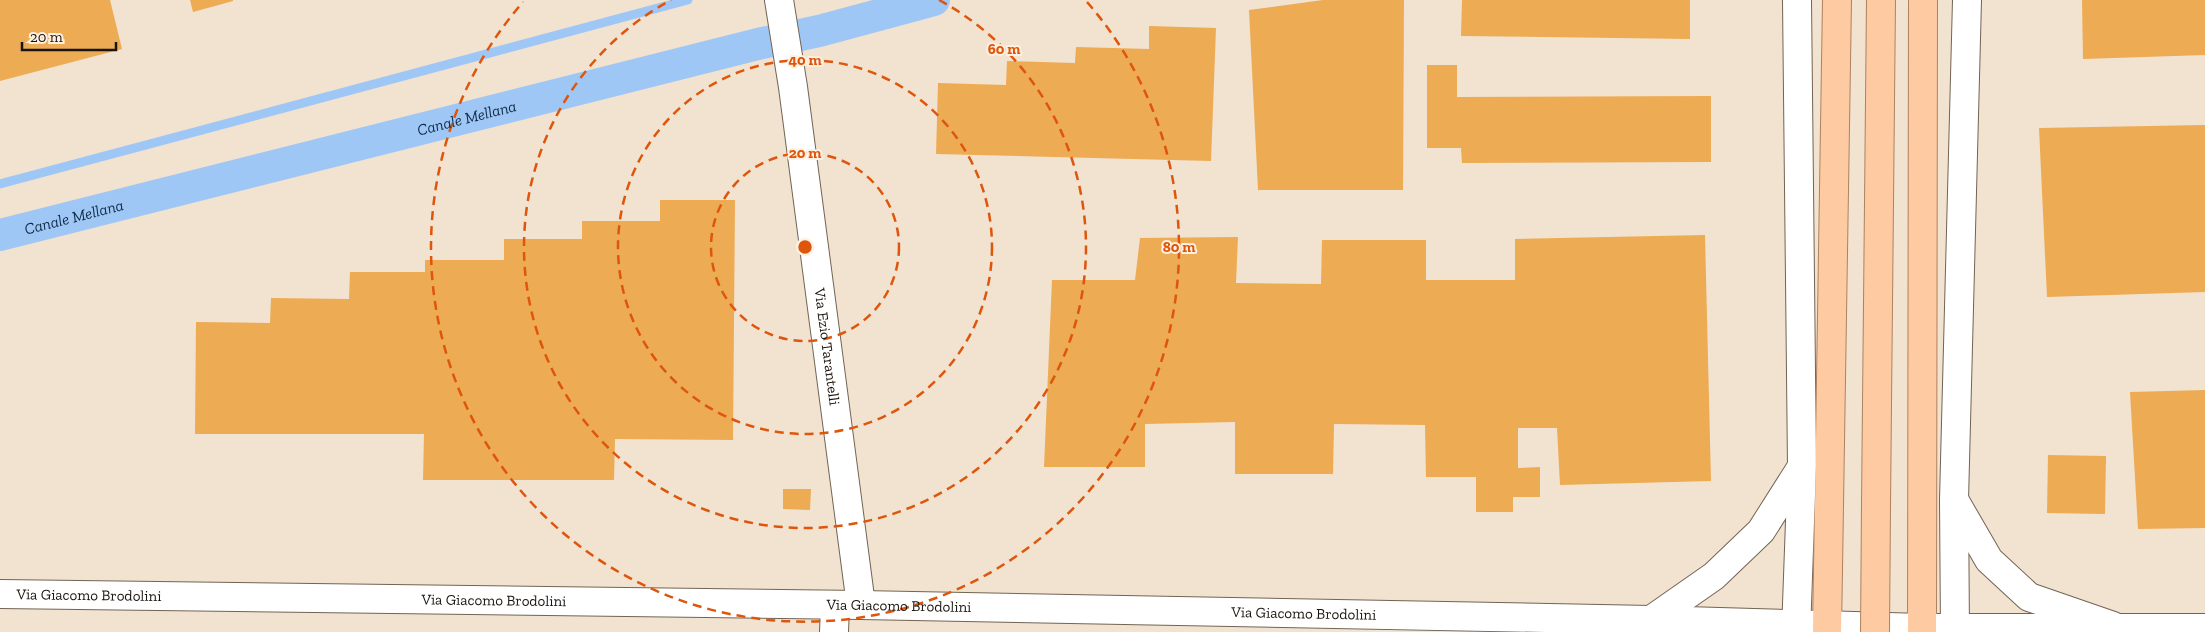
<svg xmlns="http://www.w3.org/2000/svg" width="2205" height="632" font-family="'Zilla Slab',serif">
	<style>
		.lines { fill: none; stroke-linecap: round; stroke-linejoin: round }
		.stream { stroke: #9fc7f5; stroke-width: 9 }
		.canal { stroke: #9fc7f5; stroke-width: 32 }
		.building { fill: #edab54 }
		.minor-casing { stroke: #726454; stroke-width: 30 }
		.tertiary-casing { stroke: #726454; stroke-width: 30 }
		.trunk-casing { stroke: #ae825f; stroke-width: 30 }
		.minor { stroke: #fff; stroke-width: 28 }
		.tertiary { stroke: #fff; stroke-width: 28 }
		.trunk { stroke: #fecaa2; stroke-width: 28 }
		.trunk-bridge-casing { stroke: #ae825f; stroke-width: 30; stroke-linecap: butt }
		.trunk-bridge { stroke: #fecaa2; stroke-width: 28 }
		.ring { fill: none; stroke: #de560c; stroke-width: 2.5; stroke-dasharray: 9 6 }
		.labels { text-anchor: middle; stroke-width: 4; stroke-linejoin: round; paint-order: stroke }
		.street-label { font-size: 15px; fill: #1a140e; stroke: #fdf0e1 }
		.water-label { font-size: 16px; font-style: italic; fill: #0e2a47; stroke: #fdf0e1 }
		.centre { fill: #de560c; stroke: #fdf0e1; stroke-width: 2.5 }
		.ring-label { font-size: 15px; text-anchor: middle; font-weight: bold; fill: #de560c; stroke: #fdf0e1; stroke-width: 4; stroke-linejoin: round; paint-order: stroke }
	</style>
	<rect width="100%" height="100%" fill="#f2e2d0"/>
	<g class="lines">
		<!-- stream -->
		<polyline class="stream" points="0,184 688,0"/>
		<!-- canal -->
		<path class="canal" id="s1" d="M 0,235 L 758,44 L 819,31 L 934,0"/>
	</g>
	<!-- building -->
	<g class="building">
		<polygon points="0,0 110,0 122,49 0,81"/>
		<polygon points="190,0 233,0 233,1 193,12"/>
		<polygon points="1323,0 1404,0 1403,190 1258,190 1249,10"/>
		<polygon points="1462,0 1690,0 1690,39 1461,36"/>
		<polygon points="2082,0 2205,0 2205,55 2083,59"/>
		<polygon points="1149,26 1216,28 1211,161 936,154 938,83 1006,85 1007,61 1075,63 1076,47 1149,49"/>
		<polygon points="1427,65 1457,65 1457,97 1711,96 1711,162 1462,163 1461,148 1427,148"/>
		<polygon points="2205,125 2205,292 2047,297 2039,128"/>
		<polygon points="660,200 735,200 733,440 615,439 614,480 423,480 424,434 195,434 196,322 270,323 271,298 349,299 350,272 425,272 425,260 504,260 504,239 582,239 582,221 660,221"/>
		<polygon points="1705,235 1711,481 1560,485 1557,428 1518,428 1518,468 1540,467 1540,497 1513,497 1513,512 1476,512 1476,477 1426,477 1425,425 1334,424 1333,474 1235,474 1235,422 1145,424 1145,467 1044,467 1052,280 1135,280 1140,238 1238,237 1236,283 1321,284 1322,240 1426,240 1426,280 1515,280 1515,239"/>
		<polygon points="2205,390 2205,528 2138,529 2130,392"/>
		<polygon points="2048,455 2106,456 2105,514 2047,513"/>
		<polygon points="783,489 811,489 810,510 783,509"/>
	</g>
	<g class="lines">
		<defs>
			<g id="minor">
				<path id="s2" d="M 779,0 L 793,87 L 861,605"/>
				<polyline points="1956,503 1989,560 2029,597 2113,626"/>
				<polyline points="1665,627 1651,620 1714,576 1761,531 1801,468"/>
				<polyline points="834,632 835,605"/>
				<polyline points="1796,632 1802,466 1797,0"/>
				<polyline points="1955,632 1954,500 1967,0"/>
			</g>
			<g id="tertiary">
				<path id="s3" d="M 0,594 L 861,605 L 1651,620 L 1922,628 L 2205,628"/>
			</g>
			<g id="trunk">
				<polyline points="1876,506 1881,0"/>
				<polyline points="1827,632 1837,0"/>
				<polyline points="1922,632 1923,0"/>
			</g>
		</defs>
		<!-- minor casing -->
		<use href="#minor" class="minor-casing"/>
		<!-- tertiary casing -->
		<use href="#tertiary" class="tertiary-casing"/>
		<!-- trunk casing -->
		<use href="#trunk" class="trunk-casing"/>
		<!-- minor -->
		<use href="#minor" class="minor"/>
		<!-- tertiary -->
		<use href="#tertiary" class="tertiary"/>
		<!-- trunk -->
		<use href="#trunk" class="trunk"/>
		<defs>
			<polyline id="trunk-bridge" points="1875,632 1876,506"/>
		</defs>
		<!-- trunk-bridge casing -->
		<use href="#trunk-bridge" class="trunk-bridge-casing"/>
		<!-- trunk-bridge -->
		<use href="#trunk-bridge" class="trunk-bridge"/>
	</g>
	<!-- distance rings -->
	<g class="ring">
		<circle cx="805" cy="247" r="94"/>
		<circle cx="805" cy="247" r="187"/>
		<path d="M939 0A281 281 0 1 1 671 0"/>
		<path d="M1087 2A374 374 0 1 1 523 2"/>
	</g>
	<g class="labels">
		<!-- street labels -->
		<g class="street-label">
			<text dy="5" stroke="none"><textPath href="#s2" startOffset="350">Via Ezio Tarantelli</textPath></text>
			<text dy="5" stroke="none"><textPath href="#s3" startOffset="89">Via Giacomo Brodolini</textPath></text>
			<text dy="5" stroke="none"><textPath href="#s3" startOffset="494">Via Giacomo Brodolini</textPath></text>
			<text dy="5" stroke="none"><textPath href="#s3" startOffset="899">Via Giacomo Brodolini</textPath></text>
			<text dy="5" stroke="none"><textPath href="#s3" startOffset="1304">Via Giacomo Brodolini</textPath></text>
		</g>
		<!-- water labels -->
		<g class="water-label">
			<text dy="6" stroke="none"><textPath href="#s1" startOffset="481">Canale Mellana</textPath></text>
			<text dy="6" stroke="none"><textPath href="#s1" startOffset="76">Canale Mellana</textPath></text>
		</g>
	</g>
	<circle cx="805" cy="247" r="8" class="centre"/>
	<g class="ring-label">
		<text x="1004" y="54">60 m</text>
		<text x="805" y="65">40 m</text>
		<text x="805" y="158">20 m</text>
		<text x="1179" y="252">80 m</text>
	</g>
	<!-- scale -->
	<path d="M22 42v8h94v-8" fill="none" stroke="#1a140e" stroke-width="2.5"/>
	<text x="30" y="42" font-size="15" fill="#1a140e" stroke="#fdf0e1" stroke-width="4" paint-order="stroke">20 m</text>
</svg>
